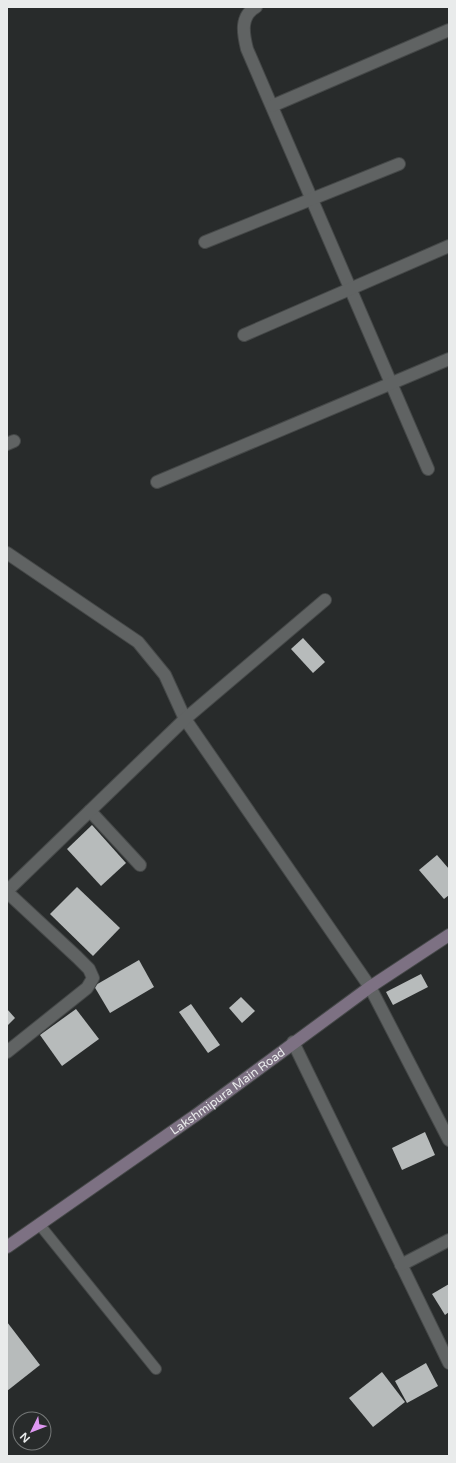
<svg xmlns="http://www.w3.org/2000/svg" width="456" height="1463" font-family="'Varela Round',sans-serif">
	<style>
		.building { fill: #b7bbbb }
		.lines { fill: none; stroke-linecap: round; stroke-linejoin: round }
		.lane-casing { stroke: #454848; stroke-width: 12 }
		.street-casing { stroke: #454848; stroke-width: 14 }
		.secondary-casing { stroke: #454848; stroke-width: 14 }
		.lane { stroke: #606363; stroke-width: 10 }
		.street { stroke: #606363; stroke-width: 12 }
		.secondary { stroke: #7d7183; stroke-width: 12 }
		.labels { text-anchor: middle; stroke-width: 4; stroke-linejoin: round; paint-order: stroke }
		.street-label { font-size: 12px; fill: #e9ebeb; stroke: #282b2b }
	</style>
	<rect width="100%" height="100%" fill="#282b2b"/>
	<!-- building -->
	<g class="building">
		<polygon points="303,638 325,662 313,673 291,649"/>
		<polygon points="92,825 126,863 101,886 67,849"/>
		<polygon points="437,855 449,869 449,895 444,899 419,870"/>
		<polygon points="77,887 120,928 93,956 50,914"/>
		<polygon points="139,960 154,987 110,1013 94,986"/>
		<polygon points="421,974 428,987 393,1005 386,992"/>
		<polygon points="241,997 255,1011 242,1023 229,1008"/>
		<polygon points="191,1004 220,1045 208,1053 179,1012"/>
		<polygon points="7,1009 15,1018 7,1026"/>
		<polygon points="76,1009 99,1039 62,1066 40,1035"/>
		<polygon points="425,1132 435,1155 402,1170 392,1148"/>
		<polygon points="449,1284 449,1312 445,1315 432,1294"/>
		<polygon points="7,1322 40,1365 7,1391"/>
		<polygon points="426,1363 438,1386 407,1403 395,1381"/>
		<polygon points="382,1372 405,1402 373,1427 349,1398"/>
	</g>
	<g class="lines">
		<defs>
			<polyline id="lane" points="39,1224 156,1369"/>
			<g id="street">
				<path d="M 256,7 C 240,16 243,33 247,49 L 428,469"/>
				<polyline points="272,106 449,30"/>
				<polyline points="205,242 399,164"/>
				<polyline points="244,335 449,246"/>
				<polyline points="7,444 14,441"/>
				<polyline points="157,482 449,359"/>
				<polyline points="7,553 138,642 165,675 185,719 370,987 449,1140"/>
				<polyline points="90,811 140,865"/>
				<polyline points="7,891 185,719 325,600"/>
				<polyline points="7,892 77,957 89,969 93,978 87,988 7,1052"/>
				<polyline points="293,1042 449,1363"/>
				<polyline points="401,1265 449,1240"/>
			</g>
			<g id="secondary">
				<path id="s1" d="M 7,1247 L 196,1115 L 370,987 L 449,935"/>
			</g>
		</defs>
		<!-- lane casing -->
		<use href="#lane" class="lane-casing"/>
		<!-- street casing -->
		<use href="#street" class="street-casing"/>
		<!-- secondary casing -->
		<use href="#secondary" class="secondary-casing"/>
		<!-- lane -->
		<use href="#lane" class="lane"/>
		<!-- street -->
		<use href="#street" class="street"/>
		<!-- secondary -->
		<use href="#secondary" class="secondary"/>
	</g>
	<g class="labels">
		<!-- street labels -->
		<g class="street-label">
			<text dy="4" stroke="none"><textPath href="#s1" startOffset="270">Lakshmipura Main Road</textPath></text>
		</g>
	</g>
	<!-- border -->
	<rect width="456" height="1463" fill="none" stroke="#e9ebeb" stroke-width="16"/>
	<!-- north arrow -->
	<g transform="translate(32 1431) rotate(227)"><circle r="19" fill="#282b2b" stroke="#757878"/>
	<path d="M0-3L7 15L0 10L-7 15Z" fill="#df98f2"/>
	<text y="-6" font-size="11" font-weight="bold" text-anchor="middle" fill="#e9ebeb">N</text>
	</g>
</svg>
